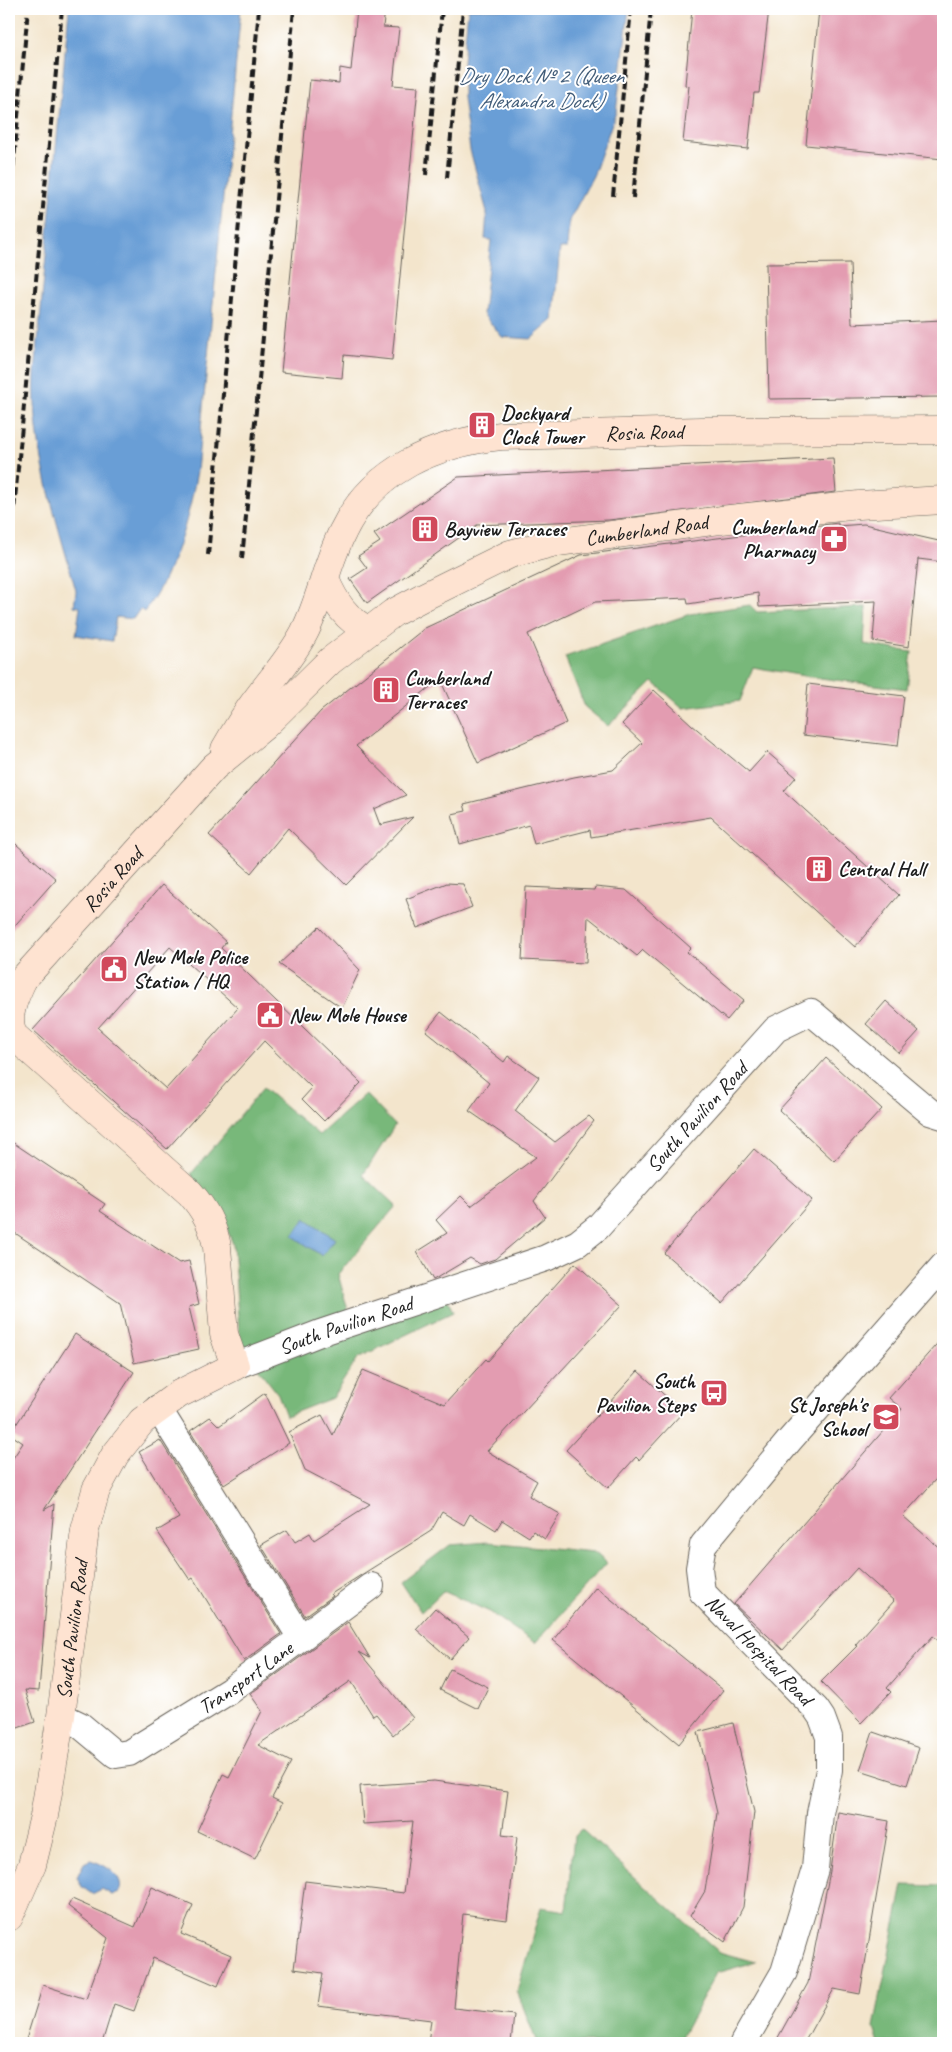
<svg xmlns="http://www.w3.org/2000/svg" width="952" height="2052" font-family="Caveat,sans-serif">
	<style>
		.forest { fill: #78b87a; stroke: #4a6a4b }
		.water { fill: #699ed6; stroke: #425d79 }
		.building { fill: #e39cb1; fill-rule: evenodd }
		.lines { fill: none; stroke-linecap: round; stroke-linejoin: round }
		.minor-casing { stroke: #67625a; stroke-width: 28 }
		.secondary-casing { stroke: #67625a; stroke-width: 29 }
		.minor { stroke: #fff; stroke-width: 26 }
		.secondary { stroke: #fee3d1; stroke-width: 28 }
		.rail { stroke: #1c1c1c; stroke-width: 4; stroke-dasharray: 8 4; stroke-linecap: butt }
		.labels { text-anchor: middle; stroke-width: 4; stroke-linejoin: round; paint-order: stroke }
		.poi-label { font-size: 21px; font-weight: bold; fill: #1c1c1c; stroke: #fff; text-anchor: start }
		.street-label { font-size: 21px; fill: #1c1c1c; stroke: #fff }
		.water-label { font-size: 22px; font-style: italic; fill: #425d79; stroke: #fff }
	</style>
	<rect width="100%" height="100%" fill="#fff"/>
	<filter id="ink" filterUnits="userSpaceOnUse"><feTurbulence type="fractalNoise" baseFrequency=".02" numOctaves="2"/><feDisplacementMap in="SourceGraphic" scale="10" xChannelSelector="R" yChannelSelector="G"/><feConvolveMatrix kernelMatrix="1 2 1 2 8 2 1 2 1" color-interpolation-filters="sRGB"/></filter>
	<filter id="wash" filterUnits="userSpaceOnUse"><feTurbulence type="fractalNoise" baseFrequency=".0096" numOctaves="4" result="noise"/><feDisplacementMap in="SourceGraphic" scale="20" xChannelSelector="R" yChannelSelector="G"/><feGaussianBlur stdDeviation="1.12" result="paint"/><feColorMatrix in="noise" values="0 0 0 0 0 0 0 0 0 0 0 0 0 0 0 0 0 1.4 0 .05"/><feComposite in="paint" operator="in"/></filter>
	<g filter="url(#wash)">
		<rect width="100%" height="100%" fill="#f3e5cc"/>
		<!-- forest -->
		<g class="forest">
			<polygon points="750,605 757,612 866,607 864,644 912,652 907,689 804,676 753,667 740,701 683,708 653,682 608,726 585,707 565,657 690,614"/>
			<polygon points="263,1088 319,1135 365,1094 395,1125 363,1175 396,1206 338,1274 354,1332 447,1298 453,1312 358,1358 332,1398 286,1416 278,1394 240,1345 233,1244 220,1212 191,1174"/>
			<polygon points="488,1542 594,1552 607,1563 535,1643 490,1612 443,1591 421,1612 401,1582 450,1545"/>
			<polygon points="581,1829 719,1952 755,1962 716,1973 678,2043 537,2043 517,1991 541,1907 566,1911 574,1836"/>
			<polygon points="903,1885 943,1886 943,2043 879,2043 874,2027"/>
		</g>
		<!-- water -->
		<g class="water">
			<path d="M 69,9 L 241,9 L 197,471 C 188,522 175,570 144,612 L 140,609 L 133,619 L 116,617 L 112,641 L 76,635 L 80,607 L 74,606 L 76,591 C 57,520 31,448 35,373 Z"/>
			<polygon points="468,9 629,9 616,112 594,174 569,221 567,248 560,248 553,320 531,339 502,337 483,314 491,240 485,239 487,212 470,150 463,98 463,63"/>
			<polygon points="305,1218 335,1239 322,1256 293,1236"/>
			<path d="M 90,1860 C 102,1863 127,1876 119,1892 L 112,1895 L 102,1889 L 92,1894 L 82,1887 L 77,1877 L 84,1863 Z"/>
		</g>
		<g id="blocks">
			<!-- building -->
			<g class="building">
				<polygon points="357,9 385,9 383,27 399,28 393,85 418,87 392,360 344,355 342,378 281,372 310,80 339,83 340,68 351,70"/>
				<polygon points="692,9 769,9 759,93 754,93 748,149 683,142 689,86 685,85"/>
				<polygon points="819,9 943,9 943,159 806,145"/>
				<polygon points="850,263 852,324 943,320 943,397 769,399 766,264"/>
				<polygon points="833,458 836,492 609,520 477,525 367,603 350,579 367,568 358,556 380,542 374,534 458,477"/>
				<polygon points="838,523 838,526 864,524 943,542 943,562 918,559 909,647 873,641 876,601 759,607 758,593 688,604 687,598 595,602 528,634 566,723 478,763 440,679 356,746 406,795 374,809 380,825 413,817 346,885 288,828 251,873 209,835 321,711 425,628 581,555"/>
				<polygon points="808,684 904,696 898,746 803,735"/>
				<polygon points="654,690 692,725 749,772 767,752 796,777 784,791 899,895 855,947 711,817 591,837 590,830 534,844 529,825 460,844 452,814 466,811 464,804 574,777 613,770 642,743 622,724"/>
				<polygon points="9,838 56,879 9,932"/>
				<polygon points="447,883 463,884 472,907 417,928 406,899"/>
				<path d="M 162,885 L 226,942 L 221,948 L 361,1083 L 324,1121 L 302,1099 L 312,1088 L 264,1041 L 167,1149 L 33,1030 ZM 170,947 L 238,1008 L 166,1089 L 98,1028 Z"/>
				<polygon points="526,887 594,890 595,887 626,890 691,948 687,952 744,1000 727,1020 643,950 637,956 588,917 586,963 522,960"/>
				<polygon points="319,927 360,970 342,1008 279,964"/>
				<polygon points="886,1001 919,1031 899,1053 866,1024"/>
				<polygon points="441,1012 504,1062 508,1056 539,1077 515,1111 555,1142 589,1116 594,1121 534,1201 545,1217 495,1259 480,1264 470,1258 433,1280 417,1252 447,1233 436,1220 461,1196 471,1206 536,1157 469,1111 489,1083 426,1031"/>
				<polygon points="826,1058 882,1109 834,1161 779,1110"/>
				<polygon points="9,1140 105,1204 100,1211 179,1263 189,1261 199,1304 189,1307 199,1349 134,1363 120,1303 9,1229"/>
				<polygon points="754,1149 812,1200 722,1303 664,1253"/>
				<polygon points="575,1263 622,1305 487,1451 537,1481 529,1496 560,1514 545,1539 533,1531 529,1537 502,1520 496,1530 470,1514 464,1525 442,1512 431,1531 331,1594 333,1596 305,1616 261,1545 287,1530 295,1542 310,1533 314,1540 370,1504 305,1470 289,1432 322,1415 333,1435 363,1370 445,1404 486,1359 488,1361"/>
				<polygon points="75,1334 134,1372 44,1510 54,1504 39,1691 25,1690 35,1722 9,1731 9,1464 23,1443 10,1434"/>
				<polygon points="943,1337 943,1471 903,1516 943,1551 943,1645 933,1636 887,1688 891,1692 861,1723 821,1682 857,1646 855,1645 894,1601 857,1568 783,1650 734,1604 902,1409 889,1398"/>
				<polygon points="638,1371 683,1412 639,1460 636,1457 608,1488 566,1450"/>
				<polygon points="265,1393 289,1443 224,1485 190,1431 210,1417 219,1426"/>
				<polygon points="160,1440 281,1634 244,1661 193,1578 190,1580 157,1531 179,1518 139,1452"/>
				<polygon points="596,1587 723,1690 679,1744 553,1640"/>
				<polygon points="435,1608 469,1637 450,1659 416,1629"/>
				<polygon points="348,1622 370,1658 359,1652 413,1718 393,1735 376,1714 373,1716 351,1681 258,1745 291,1762 272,1798 282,1803 255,1859 197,1831 223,1774 229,1777 262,1711 250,1694"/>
				<polygon points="450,1669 488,1687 478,1709 440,1690"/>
				<polygon points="733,1723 754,1812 743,1907 725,1942 690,1916 705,1891 717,1813 698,1732"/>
				<polygon points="873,1732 919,1748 907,1785 860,1770"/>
				<polygon points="434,1781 508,1791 502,1835 517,1837 507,1920 463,1914 454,2008 514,2015 511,2043 428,2043 431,2020 318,2006 323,1973 294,1969 305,1881 404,1893 413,1821 363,1824 360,1786"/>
				<polygon points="838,1812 889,1821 860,1994 834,1989 804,2043 775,2043 808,1983 830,1871"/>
				<polygon points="152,1887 193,1905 181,1934 231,1955 218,1986 153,1958 134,2011 114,2004 102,2043 25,2043 43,1985 86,1999 108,1938 68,1906 72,1899 135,1927"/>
			</g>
		</g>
	</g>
	<g filter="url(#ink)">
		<use href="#blocks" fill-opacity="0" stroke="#67625a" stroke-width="1"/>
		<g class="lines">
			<defs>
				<g id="minor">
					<path id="s1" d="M 235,1366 L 320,1333 L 546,1258 L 578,1243 L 598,1227 L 776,1029 L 811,1012 L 930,1112 L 943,1116"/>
					<polyline points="301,1638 371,1586"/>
					<path id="s2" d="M 61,1716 L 80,1725 L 116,1755 L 129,1753 L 229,1691 L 301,1638 L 158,1408"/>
					<polyline points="743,2043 784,1972 815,1869 820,1813 829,1770 829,1737 822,1718 816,1709 702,1592 699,1568 703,1545 789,1441 943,1266"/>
				</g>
				<g id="secondary">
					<path d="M 325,579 C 335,603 346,619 369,631"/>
					<path id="s3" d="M 225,749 C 232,737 239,725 247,713 C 265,686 288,663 304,633 C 321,600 326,564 343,531 C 373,469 436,443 501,436 L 701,431 L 943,430"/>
					<path id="s4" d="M 9,989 L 23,979 L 214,767 L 264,726 L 330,661 L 393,613 L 421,598 L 510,554 L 552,543 L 721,520 L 859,505 L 943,500"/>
					<path id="s5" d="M 9,1917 L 32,1865 L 44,1816 L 61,1716 L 85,1530 L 96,1490 L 115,1455 L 142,1421 L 179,1394 L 235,1366 L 224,1334 L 217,1247 C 213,1225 205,1210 190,1193 L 13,1035 C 5,1016 15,996 23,979"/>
				</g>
			</defs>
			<!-- minor casing -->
			<use href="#minor" class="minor-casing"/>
			<!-- secondary casing -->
			<use href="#secondary" class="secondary-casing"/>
			<!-- minor -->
			<use href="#minor" class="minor"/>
			<!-- secondary -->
			<use href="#secondary" class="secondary"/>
			<!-- rail -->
			<g class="rail">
				<polyline points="426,175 442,9"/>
				<polyline points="447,178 463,9"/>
				<polyline points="613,196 631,9"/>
				<polyline points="633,198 651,9"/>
				<polyline points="9,214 28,9"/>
				<polyline points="13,520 62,9"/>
				<polyline points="208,555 259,9"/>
				<polyline points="242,559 294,9"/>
			</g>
		</g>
	</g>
	<!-- icons -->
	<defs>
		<symbol id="building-square" viewBox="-11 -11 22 22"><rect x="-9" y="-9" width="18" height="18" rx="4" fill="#d1495b" stroke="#fff"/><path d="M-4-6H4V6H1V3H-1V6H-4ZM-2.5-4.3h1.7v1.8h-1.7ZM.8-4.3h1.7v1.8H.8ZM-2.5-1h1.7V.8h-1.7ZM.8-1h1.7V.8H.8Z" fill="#fff"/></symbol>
		<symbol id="pharmacy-square" viewBox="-11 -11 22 22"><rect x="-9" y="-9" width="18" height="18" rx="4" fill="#d1495b" stroke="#fff"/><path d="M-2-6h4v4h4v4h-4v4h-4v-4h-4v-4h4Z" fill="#fff"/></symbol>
		<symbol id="civic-square" viewBox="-11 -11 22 22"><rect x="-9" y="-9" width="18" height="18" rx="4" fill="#d1495b" stroke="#fff"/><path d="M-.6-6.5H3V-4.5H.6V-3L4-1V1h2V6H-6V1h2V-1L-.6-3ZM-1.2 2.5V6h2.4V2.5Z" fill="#fff"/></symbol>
		<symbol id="bus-square" viewBox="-11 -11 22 22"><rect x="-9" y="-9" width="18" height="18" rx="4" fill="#d1495b" stroke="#fff"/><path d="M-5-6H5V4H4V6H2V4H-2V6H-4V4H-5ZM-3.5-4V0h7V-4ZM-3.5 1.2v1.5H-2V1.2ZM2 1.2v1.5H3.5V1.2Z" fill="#fff"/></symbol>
		<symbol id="school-square" viewBox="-11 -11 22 22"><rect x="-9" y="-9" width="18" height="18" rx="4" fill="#d1495b" stroke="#fff"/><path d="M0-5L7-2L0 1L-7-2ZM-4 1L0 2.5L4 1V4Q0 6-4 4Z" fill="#fff"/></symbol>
	</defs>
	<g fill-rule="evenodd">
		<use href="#building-square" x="466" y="409" width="32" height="32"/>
		<use href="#building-square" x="409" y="513" width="32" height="32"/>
		<use href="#pharmacy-square" x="818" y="523" width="32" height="32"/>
		<use href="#building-square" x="370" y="674" width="32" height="32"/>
		<use href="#building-square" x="803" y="853" width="32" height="32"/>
		<use href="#civic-square" x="98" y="953" width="32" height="32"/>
		<use href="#civic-square" x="254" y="999" width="32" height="32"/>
		<use href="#bus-square" x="698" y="1377" width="32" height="32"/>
		<use href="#school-square" x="870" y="1401" width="32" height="32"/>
	</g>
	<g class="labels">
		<!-- poi labels -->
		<g class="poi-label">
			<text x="501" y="420">Dockyard<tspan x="501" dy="24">Clock Tower</tspan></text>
			<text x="815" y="534" text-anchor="end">Cumberland<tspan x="815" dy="24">Pharmacy</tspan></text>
			<text x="444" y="536">Bayview Terraces</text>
			<text x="405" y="685">Cumberland<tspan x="405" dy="24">Terraces</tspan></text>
			<text x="838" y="876">Central Hall</text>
			<text x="133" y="964">New Mole Police<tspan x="133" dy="24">Station / HQ</tspan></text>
			<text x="289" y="1022">New Mole House</text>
			<text x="695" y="1388" text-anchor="end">South<tspan x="695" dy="24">Pavilion Steps</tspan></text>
			<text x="867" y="1412" text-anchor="end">St Joseph's<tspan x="867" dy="24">School</tspan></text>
		</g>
		<!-- street labels -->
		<g class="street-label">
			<text dy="7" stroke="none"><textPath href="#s3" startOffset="586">Rosia Road</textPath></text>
			<text dy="7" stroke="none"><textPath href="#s4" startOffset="809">Cumberland Road</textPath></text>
			<text dy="7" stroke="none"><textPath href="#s4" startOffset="151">Rosia Road</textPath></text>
			<text dy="7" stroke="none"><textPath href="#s1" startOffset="538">South Pavilion Road</textPath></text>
			<text dy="7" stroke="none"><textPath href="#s1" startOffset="118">South Pavilion Road</textPath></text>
			<text dy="7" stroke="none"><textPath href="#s5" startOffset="296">South Pavilion Road</textPath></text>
			<text transform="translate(759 1650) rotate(46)" y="7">Naval Hospital Road</text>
			<text dy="7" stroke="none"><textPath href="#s2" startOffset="220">Transport Lane</textPath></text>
		</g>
		<!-- water labels -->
		<g class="water-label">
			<text x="541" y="83">Dry Dock № 2 (Queen<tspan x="541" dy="25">Alexandra Dock)</tspan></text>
		</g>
	</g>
	<!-- margin -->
	<rect width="952" height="2052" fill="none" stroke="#fff" stroke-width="30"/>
</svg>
